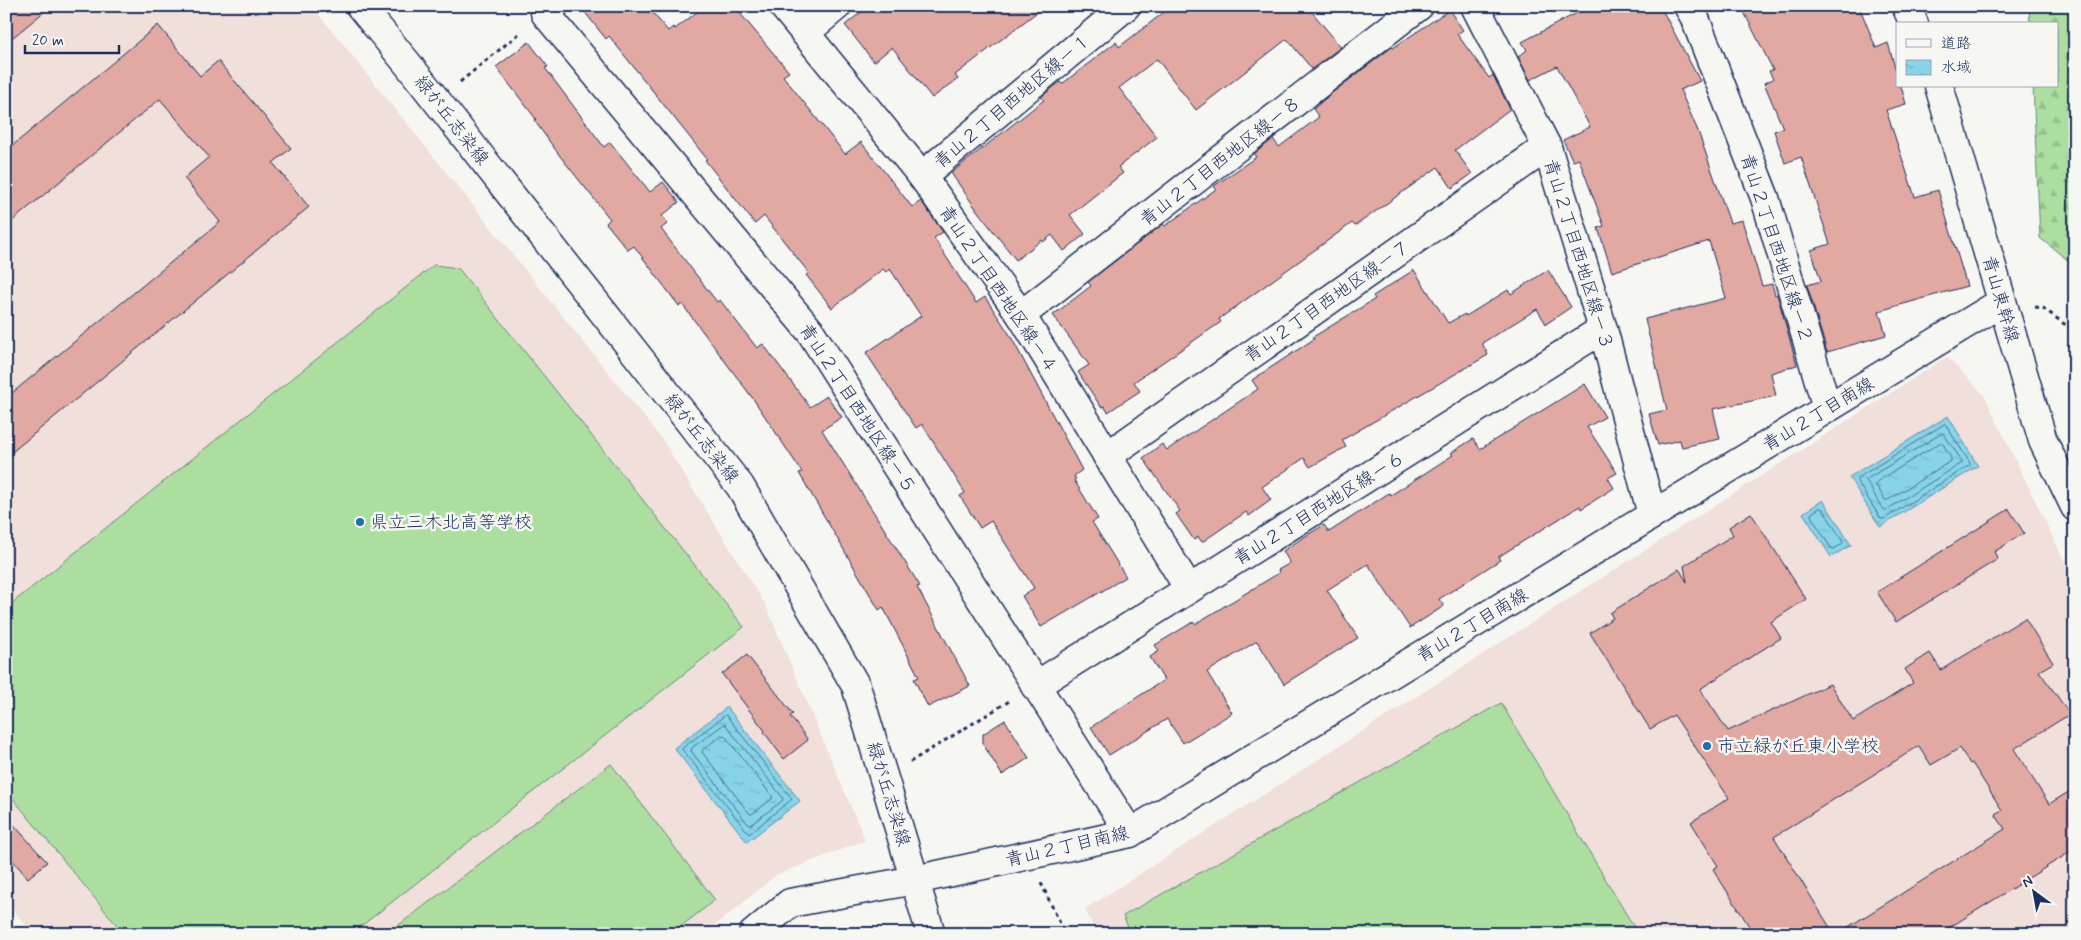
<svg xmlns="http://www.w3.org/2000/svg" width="2081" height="940" font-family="Mynerve,'Klee One',sans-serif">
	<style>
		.built { fill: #f0dfda }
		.grass { fill: #acdf9f; stroke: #64877e }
		.forest { fill: url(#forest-firs); stroke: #64877e }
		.water { fill: url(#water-ripples); stroke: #5c91b0 }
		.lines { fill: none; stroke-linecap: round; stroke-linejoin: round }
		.shore { stroke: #467195; stroke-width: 1 }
		.building { fill: #e2a8a2; stroke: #1b2f5e }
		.street-casing { stroke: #1b2f5e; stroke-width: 31 }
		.secondary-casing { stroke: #1b2f5e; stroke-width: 31 }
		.path { stroke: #1b2f5e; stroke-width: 3; stroke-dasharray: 4 4; stroke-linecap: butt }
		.street { stroke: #f6f6f2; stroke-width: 28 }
		.secondary { stroke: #f6f6f2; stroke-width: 28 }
		.poi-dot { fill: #1f6fb2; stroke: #f6f6f2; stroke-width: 2 }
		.labels { text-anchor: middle; stroke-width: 5; stroke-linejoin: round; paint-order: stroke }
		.street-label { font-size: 18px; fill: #1b2f5e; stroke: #f6f6f2 }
		.poi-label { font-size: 18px; fill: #1b2f5e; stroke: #f6f6f2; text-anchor: start }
	</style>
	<defs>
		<pattern id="forest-firs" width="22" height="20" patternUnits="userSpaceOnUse" patternTransform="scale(1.25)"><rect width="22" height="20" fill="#acdf9f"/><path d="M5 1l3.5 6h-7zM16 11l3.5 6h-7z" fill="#93c08b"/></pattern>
		<pattern id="water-ripples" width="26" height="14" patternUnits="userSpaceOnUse" patternTransform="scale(1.25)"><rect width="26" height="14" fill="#87d3e7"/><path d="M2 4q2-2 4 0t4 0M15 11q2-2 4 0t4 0" fill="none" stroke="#74b5c9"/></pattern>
	</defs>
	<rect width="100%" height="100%" fill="#f6f6f2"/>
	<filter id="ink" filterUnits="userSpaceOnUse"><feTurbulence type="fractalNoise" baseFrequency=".02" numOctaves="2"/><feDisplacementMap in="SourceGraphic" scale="10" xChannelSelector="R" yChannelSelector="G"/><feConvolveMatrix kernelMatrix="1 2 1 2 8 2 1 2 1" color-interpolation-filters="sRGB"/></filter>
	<g filter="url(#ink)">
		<!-- built -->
		<g class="built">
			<polygon points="6,6 312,6 661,438 766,606 865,840 776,875 705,934 33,934 6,901"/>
			<polygon points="1947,357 1984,395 2075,583 2075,934 1097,934 1085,909"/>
		</g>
		<!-- grass -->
		<g class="grass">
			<polygon points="434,265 458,268 744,627 351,934 124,934 6,790 6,608"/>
			<polygon points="1501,703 1638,934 1131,934 1123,916"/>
			<polygon points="611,764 715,900 671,934 387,934"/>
		</g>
		<!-- forest -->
		<polygon class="forest" points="2029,6 2075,6 2075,266 2040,238 2033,86 2057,86 2057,24 2030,24"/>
		<!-- water -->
		<g class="water">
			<polygon points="1948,416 1978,466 1880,527 1849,477"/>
			<polygon points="1823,500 1851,545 1831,557 1803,513"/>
			<polygon points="727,707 800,801 747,842 674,748"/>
		</g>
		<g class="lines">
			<!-- shore -->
			<g class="shore">
				<polygon points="1945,424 1970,463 1970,465 1884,519 1881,519 1857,481 1858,478"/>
				<polygon points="1943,433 1962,461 1962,463 1886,510 1883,510 1866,480"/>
				<polygon points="1940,443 1943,444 1951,458 1951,461 1888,500 1885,500 1876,485 1877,482"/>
				<polygon points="1820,508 1823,509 1843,542 1842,544 1834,549 1831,548 1811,516 1812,513"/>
				<polygon points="726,715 792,799 749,834 682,749"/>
				<polygon points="725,724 783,798 782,801 750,825 748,824 691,751 692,748"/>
				<polygon points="722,735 725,736 772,796 772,799 752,814 749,813 702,752 703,750"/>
			</g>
		</g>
		<!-- building -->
		<g class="building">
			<polygon points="6,6 51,6 6,43"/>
			<polygon points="580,6 647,6 668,31 673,27 675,29 705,6 734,6 789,72 783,76 845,154 861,142 912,207 921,201 943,232 934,238 976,303 985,297 1010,335 1082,470 1074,476 1076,479 1074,480 1098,519 1092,522 1126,577 1041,627 1022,596 1034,588 991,521 980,528 960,496 965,493 922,424 916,428 866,353 921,316 890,269 886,272 883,269 832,308 806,275 809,273 764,216 755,224 705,160 707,159 609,36 606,39"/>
			<polygon points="869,6 1045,6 955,75 958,79 932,98 892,47 874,62 845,25"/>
			<polygon points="1172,6 1307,6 1341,47 1312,69 1287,39 1196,110 1157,59 1119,88 1157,137 1118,167 1123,173 1070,215 1085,234 1064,251 1052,235 1043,242 1042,240 1016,260 979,213 951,173 1044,100 1041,97 1060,82 1062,84 1116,42 1119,47"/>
			<polygon points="1590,6 1660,6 1700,81 1680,90 1698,131 1730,223 1742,220 1762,286 1772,284 1775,295 1777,294 1797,365 1771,373 1776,396 1713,409 1720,439 1682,447 1680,440 1658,445 1649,414 1667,410 1645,319 1726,298 1709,241 1612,272 1598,228 1604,226 1579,159 1573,161 1563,140 1590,127 1557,66 1530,80 1518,57 1527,50 1522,42"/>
			<polygon points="1741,6 1859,6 1876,48 1888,43 1897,75 1897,86 1901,86 1906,104 1886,110 1915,197 1938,190 1967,286 1879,311 1886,335 1827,352 1807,285 1821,281 1811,250 1830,244 1801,157 1785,163 1774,131 1783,128 1764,83 1773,79 1769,71 1773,70"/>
			<polygon points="1449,10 1463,30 1457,34 1489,78 1493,75 1510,109 1455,150 1472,174 1452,188 1438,167 1355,226 1352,223 1219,319 1221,322 1134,382 1140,391 1108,412 1104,406 1101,407 1078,372 1089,365 1053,315 1091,286 1088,282 1163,224 1165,226 1216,189 1214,186 1256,157 1254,154 1273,139 1279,147 1319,117 1313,109 1332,93 1392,47 1393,48"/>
			<polygon points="158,25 200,76 218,61 291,148 273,163 309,207 6,457 6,398 220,222 184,178 209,157 160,99 6,226 6,151"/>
			<polygon points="529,42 548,67 545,68 604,147 610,142 650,192 663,182 679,202 662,216 668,223 661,229 717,302 720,300 757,348 763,344 810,407 827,396 842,417 822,430 920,586 917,587 970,686 928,707 914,679 919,677 883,607 879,610 799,473 802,472 754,400 682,304 679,306 634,246 628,250 606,223 610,219 560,156 534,120 536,119 496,67"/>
			<polygon points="1414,270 1448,323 1465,314 1466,316 1508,290 1511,294 1548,270 1571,307 1546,324 1537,309 1482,343 1488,355 1342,440 1346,447 1310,467 1304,458 1262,487 1271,500 1249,516 1246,512 1202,542 1198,537 1194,540 1176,514 1180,511 1143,458 1162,444 1167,450 1258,389 1252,380 1314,339 1313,337 1375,299 1373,296"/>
			<polygon points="1585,384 1605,417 1587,427 1617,473 1608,478 1614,488 1581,509 1580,506 1498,557 1500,560 1439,599 1444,606 1410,628 1368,564 1327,590 1358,638 1284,684 1257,641 1207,672 1232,713 1183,743 1167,719 1109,755 1091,727 1164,680 1150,657 1159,651 1155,645 1193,622 1195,624 1279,573 1278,570 1290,563 1283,551 1304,537 1324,525 1329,532 1389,493 1391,495 1453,455 1451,453 1473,439 1480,449"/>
			<polygon points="2009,509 2024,533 1994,552 1998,559 1896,622 1877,592"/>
			<polygon points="1751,513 1806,599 1771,622 1781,638 1700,689 1728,731 1830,684 1853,721 1913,683 1905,669 1930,653 1941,670 2025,618 2053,663 2039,671 2070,714 2014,749 2049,804 2075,788 2075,849 1939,934 1837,934 2005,829 1995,814 2002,810 1972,763 1970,764 1960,748 1931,765 1919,746 1774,837 1834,934 1754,934 1713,869 1718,866 1691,822 1729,798 1674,715 1650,729 1590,633 1613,618 1610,613 1679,569 1687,582 1684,566 1733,535 1729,527"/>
			<polygon points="747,655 793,714 790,716 808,740 784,759 764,732 765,731 722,674"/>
			<polygon points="1005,720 1029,758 1002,775 983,744 983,734"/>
			<polygon points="6,816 47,862 28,878 6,853"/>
		</g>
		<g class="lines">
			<defs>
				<g id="street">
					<polyline points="554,6 545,13 810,331 1130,833"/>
					<polyline points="783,6 922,176 1021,315 1189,589"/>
					<polyline points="1475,6 1547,147 1603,329 1652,515"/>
					<polyline points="1688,6 1694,16 1765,198 1827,408"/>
					<polyline points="805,33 837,6"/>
					<polyline points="922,176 1126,6"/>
					<polyline points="1021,315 1419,6"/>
					<polyline points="1107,456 1547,147"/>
					<polyline points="1035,686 1603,329"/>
				</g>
				<g id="secondary">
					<polyline points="360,6 407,63 740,486 856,686 931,934"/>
					<polyline points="1906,6 1914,24"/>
					<polyline points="1939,86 2043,441 2075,507"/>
					<polyline points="753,934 790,903 915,880 1130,833 2002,302"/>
				</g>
			</defs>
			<!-- street casing -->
			<use href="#street" class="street-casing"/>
			<!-- secondary casing -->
			<use href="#secondary" class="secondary-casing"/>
			<!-- path -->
			<g class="path">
				<polyline points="460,82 521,32"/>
				<polyline points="2035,307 2043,308 2075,332"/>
				<polyline points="910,762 1011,700"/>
				<polyline points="1041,883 1065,934"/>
			</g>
			<!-- street -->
			<use href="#street" class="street"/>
			<!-- secondary -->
			<use href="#secondary" class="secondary"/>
		</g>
	</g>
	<!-- markers -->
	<g class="poi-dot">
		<circle cx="360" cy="522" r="5"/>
		<circle cx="1707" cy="746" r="5"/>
	</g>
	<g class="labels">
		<!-- street labels -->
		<g class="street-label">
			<text transform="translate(1012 101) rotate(-40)" y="6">青山２丁目西地区線ー１</text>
			<text transform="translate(452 120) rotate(52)" y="6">緑が丘志染線</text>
			<text transform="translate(1220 161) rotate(-38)" y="6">青山２丁目西地区線ー８</text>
			<text transform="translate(1777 248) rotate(72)" y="6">青山２丁目西地区線ー２</text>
			<text transform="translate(1579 254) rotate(73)" y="6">青山２丁目西地区線ー３</text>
			<text transform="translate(999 289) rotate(56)" y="6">青山２丁目西地区線ー４</text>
			<text transform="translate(2001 299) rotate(74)" y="6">青山東幹線</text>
			<text transform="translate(1327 301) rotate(-35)" y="6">青山２丁目西地区線ー７</text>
			<text transform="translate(858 408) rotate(57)" y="6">青山２丁目西地区線ー５</text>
			<text transform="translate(1818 414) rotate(-31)" y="6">青山２丁目南線</text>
			<text transform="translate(702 438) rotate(52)" y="6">緑が丘志染線</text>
			<text transform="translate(1319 508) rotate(-32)" y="6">青山２丁目西地区線ー６</text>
			<text transform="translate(1472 625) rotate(-31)" y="6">青山２丁目南線</text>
			<text transform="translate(889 794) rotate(73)" y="6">緑が丘志染線</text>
			<text transform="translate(1067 846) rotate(-13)" y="6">青山２丁目南線</text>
		</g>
		<!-- poi labels -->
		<g class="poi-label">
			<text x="370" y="528">県立三木北高等学校</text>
			<text x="1717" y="752">市立緑が丘東小学校</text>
		</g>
	</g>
	<!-- margin -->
	<rect width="2081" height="940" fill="none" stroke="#f6f6f2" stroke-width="25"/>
	<rect x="12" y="12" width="2056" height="915" fill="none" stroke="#1b2f5e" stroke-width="2" filter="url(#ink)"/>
	<!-- legend -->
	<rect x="1896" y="22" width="162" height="65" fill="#f6f6f2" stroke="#9ea6b7"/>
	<rect x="1906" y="39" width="25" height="8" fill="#f6f6f2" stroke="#9ea6b7"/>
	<text x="1941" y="48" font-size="15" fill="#1b2f5e">道路</text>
	<rect x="1906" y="60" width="25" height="15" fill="url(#water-ripples)" stroke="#9ea6b7"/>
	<text x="1941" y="72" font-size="15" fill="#1b2f5e">水域</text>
	<!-- north arrow -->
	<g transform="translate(2034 892) rotate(328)" stroke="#f6f6f2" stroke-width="4" paint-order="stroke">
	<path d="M0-4L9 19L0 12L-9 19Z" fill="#1b2f5e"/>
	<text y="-8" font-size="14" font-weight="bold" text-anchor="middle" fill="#1b2f5e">N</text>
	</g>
	<!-- scale -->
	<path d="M25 45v8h94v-8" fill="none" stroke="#1b2f5e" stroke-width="2.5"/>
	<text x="32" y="45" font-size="15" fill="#1b2f5e" stroke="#f6f6f2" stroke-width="4" paint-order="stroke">20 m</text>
</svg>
